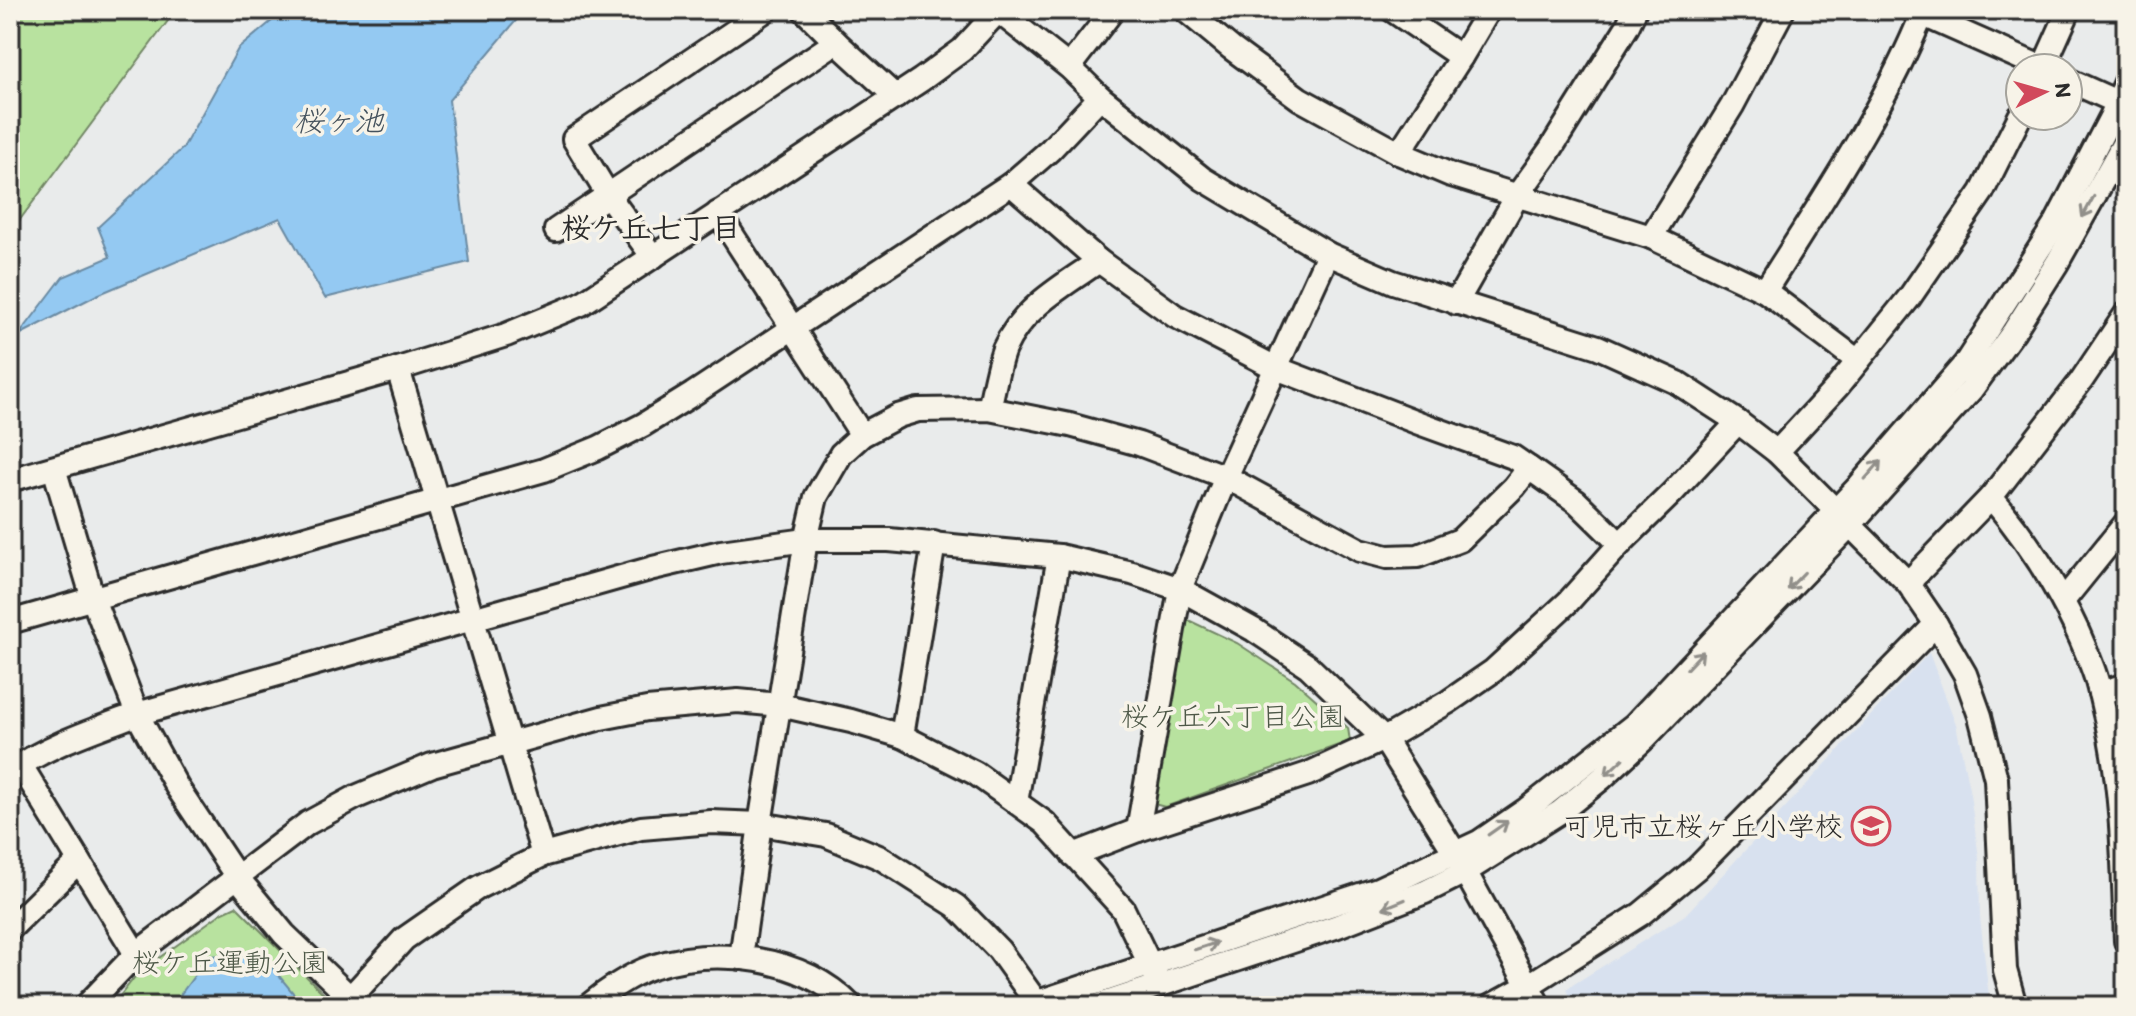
<svg xmlns="http://www.w3.org/2000/svg" width="2136" height="1016" font-family="Itim,'Klee One',sans-serif">
	<style>
		.built { fill: #d8e1ef }
		.green { fill: #b8e29f; stroke: #728665; stroke-width: 2 }
		.water { fill: #94c9f2; stroke: #6a8aa2; stroke-width: 2 }
		.lines { fill: none; stroke-linecap: round; stroke-linejoin: round }
		.minor-casing { stroke: #2b2b2b; stroke-width: 28 }
		.minor { stroke: #f7f3e8; stroke-width: 22 }
		.oneway { stroke: #918f8a }
		.labels { text-anchor: middle; stroke-width: 7; stroke-linejoin: round; paint-order: stroke }
		.park-label { font-size: 28px; fill: #4e5948; stroke: #f7f3e8 }
		.poi-label { font-size: 28px; fill: #2b2b2b; stroke: #f7f3e8; text-anchor: end }
		.water-label { font-size: 30px; font-style: italic; fill: #45525d; stroke: #f7f3e8 }
		.neighbourhood-label { font-size: 30px; font-weight: bold; fill: #2b2b2b; stroke: #f7f3e8 }
	</style>
	<rect width="100%" height="100%" fill="#e9ebeb"/>
	<filter id="ink" filterUnits="userSpaceOnUse"><feTurbulence type="fractalNoise" baseFrequency=".0125" numOctaves="2"/><feDisplacementMap in="SourceGraphic" scale="16" xChannelSelector="R" yChannelSelector="G"/><feConvolveMatrix kernelMatrix="1 2 1 2 8 2 1 2 1" color-interpolation-filters="sRGB"/></filter>
	<g filter="url(#ink)">
		<!-- built -->
		<polygon class="built" points="1929,653 1956,724 1970,794 1979,858 1980,917 1990,1006 1573,1006 1566,989 1685,915"/>
		<!-- green -->
		<g class="green">
			<polygon points="10,10 176,10 10,233"/>
			<polygon points="1186,619 1237,643 1295,681 1348,728 1350,741 1165,807 1154,804"/>
			<polygon points="236,906 336,1006 112,1006 138,973 223,912"/>
		</g>
		<!-- water -->
		<g class="water">
			<polygon points="285,10 525,10 449,100 469,262 325,298 280,218 97,295 19,335 63,277 110,257 98,227 183,148 238,49"/>
			<polygon points="260,953 304,1006 172,1006 209,956"/>
		</g>
		<g class="lines">
			<defs>
				<g id="minor">
					<polyline points="804,10 836,42 896,97"/>
					<polyline points="1185,10 1231,48 1300,99 1399,153"/>
					<polyline points="1392,10 1461,57 1399,153 1451,175 1651,237 1765,291 1858,361"/>
					<polyline points="1912,10 2043,68 2069,10"/>
					<polyline points="998,11 1069,67 1100,97 1203,179 1328,254 1393,282 1598,347 1678,383 1738,422 1777,452 1908,583 1936,624 1965,674 1980,716 1996,779 2005,970 2015,1006"/>
					<polyline points="1461,57 1489,10"/>
					<polyline points="1069,67 1113,10"/>
					<polyline points="2068,80 2126,106"/>
					<polyline points="1011,184 1099,261 1175,316 1276,368 1419,423 1513,457 1529,468"/>
					<polyline points="718,213 862,435"/>
					<polyline points="556,230 836,42"/>
					<polyline points="1651,237 1732,106 1783,10"/>
					<polyline points="653,257 608,195 574,139 766,10"/>
					<path d="M 1765,291 C 1821,202 1885,108 1924,10"/>
					<polyline points="1456,303 1517,196 1550,150 1627,27 1635,10"/>
					<polyline points="398,369 543,855"/>
					<path d="M 989,409 C 994,389 997,367 1004,349 C 1022,308 1064,285 1099,261"/>
					<polyline points="1777,452 1838,386 1909,298 1982,192 2020,116"/>
					<polyline points="54,468 93,599 137,714 177,787 237,877 284,934 359,1006"/>
					<polyline points="10,480 398,369 506,335 581,304 921,80 962,50 999,10"/>
					<path d="M 1991,497 C 2034,548 2070,606 2093,669 C 2098,682 2101,697 2104,710 C 2123,786 2123,864 2126,941"/>
					<polyline points="1908,583 1991,497 2081,381 2126,314"/>
					<polyline points="2063,601 2126,523"/>
					<polyline points="10,622 544,470 598,448 643,425 693,394 1011,184 1050,150 1100,97"/>
					<polyline points="2100,693 2126,685"/>
					<polyline points="902,736 934,543"/>
					<polyline points="20,764 136,954"/>
					<path d="M 10,772 C 48,745 94,730 137,714 L 653,568 L 721,552 L 806,540 L 889,540 L 1059,556 L 1132,573 L 1180,589 L 1254,630 L 1308,666 L 1384,739 L 1455,853 L 1539,1006"/>
					<polyline points="1016,802 1059,556"/>
					<polyline points="1138,830 1180,589 1226,477 1328,254"/>
					<polyline points="1073,855 1138,830 1308,774 1384,739 1448,702 1493,671 1568,602 1620,544 1672,493 1738,422"/>
					<polyline points="10,929 79,861"/>
					<polyline points="741,958 760,824 806,540 816,497 841,454 862,435 898,416 918,410 989,409 1070,425 1139,444 1226,477 1360,550 1387,557 1418,556 1460,540 1514,487 1529,468 1577,502 1620,544"/>
					<polyline points="350,998 404,939 479,887 543,855 641,828 711,822 760,824 826,835 881,858 956,906 999,950 1039,1006"/>
					<polyline points="86,1006 136,954 308,823 356,797 432,765 601,718 647,709 738,701 780,705 851,721 902,736 975,773 1045,823 1123,909 1156,977"/>
					<path d="M 588,1006 C 605,992 631,974 652,967 C 716,946 802,956 851,1006"/>
					<polyline points="1026,1006 1378,889 1479,842 1527,809 1634,725 1858,487 1965,364 2056,223 2111,117 2126,82"/>
					<polyline points="1097,1006 1335,927 1425,892 1465,872 1560,812 1602,778 1644,739 1850,525 1971,390 2014,331 2057,263 2126,139"/>
					<polyline points="1491,1006 1529,985 1641,914 1697,868 1936,624"/>
				</g>
			</defs>
			<!-- minor casing -->
			<use href="#minor" class="minor-casing"/>
			<!-- minor -->
			<use href="#minor" class="minor"/>
		</g>
		<!-- one-way arrows -->
		<defs><path id="oneway-shaft" d="M-6 0H5M1.5-3L5.5 0L1.5 3" fill="none" stroke-width="1.6" stroke-linecap="round" stroke-linejoin="round" transform="scale(2)"/></defs>
		<g class="oneway">
			<use href="#oneway-shaft" transform="translate(2088 207) rotate(119)"/>
			<use href="#oneway-shaft" transform="translate(1873 470) rotate(-49)"/>
			<use href="#oneway-shaft" transform="translate(1796 581) rotate(134)"/>
			<use href="#oneway-shaft" transform="translate(1695 660) rotate(-47)"/>
			<use href="#oneway-shaft" transform="translate(1614 767) rotate(137)"/>
			<use href="#oneway-shaft" transform="translate(1498 828) rotate(-35)"/>
			<use href="#oneway-shaft" transform="translate(1394 904) rotate(158)"/>
			<use href="#oneway-shaft" transform="translate(1206 946) rotate(-18)"/>
		</g>
	</g>
	<!-- icons -->
	<defs>
		<symbol id="school-ring" viewBox="-11 -11 22 22"><circle r="9.5" fill="#f7f3e8" stroke="#d1495b" stroke-width="1.5"/><path d="M0-5L7-2L0 1L-7-2ZM-4 1L0 2.5L4 1V4Q0 6-4 4Z" fill="#d1495b"/></symbol>
	</defs>
	<g fill-rule="evenodd">
		<use href="#school-ring" x="1849" y="804" width="44" height="44"/>
	</g>
	<g class="labels">
		<!-- park labels -->
		<g class="park-label">
			<text x="1233" y="726">桜ケ丘六丁目公園</text>
			<text x="230" y="972">桜ケ丘運動公園</text>
		</g>
		<!-- poi labels -->
		<g class="poi-label">
			<text x="1843" y="836">可児市立桜ヶ丘小学校</text>
		</g>
		<!-- water labels -->
		<g class="water-label">
			<text x="339" y="131">桜ヶ池</text>
		</g>
		<!-- neighbourhood labels -->
		<g class="neighbourhood-label">
			<text x="651" y="238">桜ケ丘七丁目</text>
		</g>
	</g>
	<!-- margin -->
	<rect width="2136" height="1016" fill="none" stroke="#f7f3e8" stroke-width="40"/>
	<rect x="20" y="20" width="2096" height="976" fill="none" stroke="#2b2b2b" stroke-width="3" filter="url(#ink)"/>
	<!-- north arrow -->
	<g transform="translate(2044 92) rotate(85)"><circle r="38" fill="#f7f3e8" stroke="#a5a39c" stroke-width="2"/>
	<path d="M0-6L14 30L0 20L-14 30Z" fill="#d1495b"/>
	<text y="-12" font-size="22" font-weight="bold" text-anchor="middle" fill="#2b2b2b">N</text>
	</g>
</svg>
